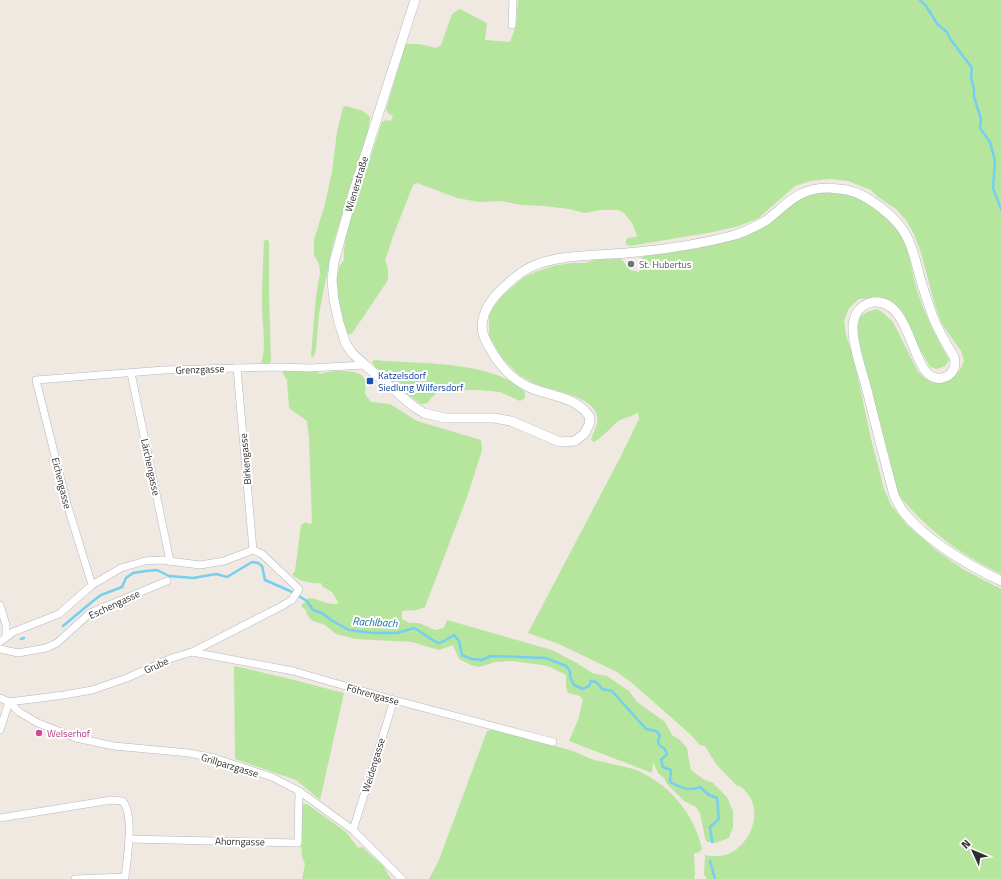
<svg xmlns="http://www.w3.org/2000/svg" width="1001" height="879" font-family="'Titillium Web',sans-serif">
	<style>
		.green { fill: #b6e59e }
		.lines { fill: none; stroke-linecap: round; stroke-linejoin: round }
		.stream { stroke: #75cff0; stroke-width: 2.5 }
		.street-casing { stroke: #b4b7c1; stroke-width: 8 }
		.secondary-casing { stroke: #b4b7c1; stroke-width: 10 }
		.street { stroke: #fff; stroke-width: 7 }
		.secondary { stroke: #fff; stroke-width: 9 }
		.worship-dot { fill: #6b7280; stroke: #fff; stroke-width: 1.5 }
		.transit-dot { fill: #1a4fb4; stroke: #fff; stroke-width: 1.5 }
		.hotel-dot { fill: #d1479c; stroke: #fff; stroke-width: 1.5 }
		.labels { text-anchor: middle; stroke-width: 4; stroke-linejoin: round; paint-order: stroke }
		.street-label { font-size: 10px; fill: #2e2e2e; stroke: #fff }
		.worship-label { font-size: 10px; fill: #5b616d; stroke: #fff; text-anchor: start }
		.transit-label { font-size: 10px; fill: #164399; stroke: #fff; text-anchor: start }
		.hotel-label { font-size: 10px; fill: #b23c85; stroke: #fff; text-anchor: start }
		.water-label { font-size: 11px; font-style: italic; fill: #0d6fa3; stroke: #fff }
	</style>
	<rect width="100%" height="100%" fill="#efe9e1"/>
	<!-- green -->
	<g class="green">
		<path d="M 518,0 L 1001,0 L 1001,574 C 959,554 926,529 897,493 L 858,341 C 856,322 856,314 877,309 L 882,312 L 893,322 L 918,372 L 926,379 L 934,383 L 942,382 L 950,379 L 960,370 L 964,361 L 961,351 L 942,324 L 935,305 L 921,253 L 914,234 L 906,220 L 896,209 L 878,197 L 871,190 L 848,181 L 830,179 L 810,181 L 795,186 L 759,218 L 739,226 L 713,232 L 630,246 L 626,244 C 625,236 631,238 636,237 L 637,235 L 632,223 L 624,213 L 618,210 L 600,210 L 585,213 L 569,209 L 544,206 L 522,205 L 500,201 L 479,202 L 457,198 L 417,183 L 413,185 L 392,239 L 385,261 L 388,268 L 388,280 L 353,332 L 351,334 L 347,334 C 344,324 339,313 338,303 C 336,292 335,268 344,260 C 343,242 349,225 354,208 C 363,179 373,151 382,122 L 386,120 L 391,121 L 393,116 L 389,114 L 386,110 L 405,44 L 419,44 L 436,48 L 441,45 L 452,14 L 460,9 L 487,23 L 485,40 L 510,42 L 516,26 Z"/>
		<polygon points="346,106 363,111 370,117 368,132 333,244 319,313 316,349 314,356 312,357 311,356 316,296 320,273 319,264 314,255 314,240 325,204 332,172 337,132 343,107"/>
		<path d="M 825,191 C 835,192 846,192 855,196 C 874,205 899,225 906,246 C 912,263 913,282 920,299 C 927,320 938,340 949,360 L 945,366 L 937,369 L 930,367 L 904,320 L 872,298 L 859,299 L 849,308 L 844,321 L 846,335 L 854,359 L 871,439 L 884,489 L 891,505 L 906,524 L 937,551 L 963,569 L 1001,589 L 1001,879 L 707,879 L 704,875 L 705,855 C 714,857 724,857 732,852 C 752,841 763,809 746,792 C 743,788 741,786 736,785 L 716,764 L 705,746 L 700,745 L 691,735 L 632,683 L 617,672 L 559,644 L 528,633 L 621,456 L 639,419 L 638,412 C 631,418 623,417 617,422 C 609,429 603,437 594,442 L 591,440 C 593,432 599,425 597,416 C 593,395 552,391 535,384 C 530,382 524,377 519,375 L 502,358 L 489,336 L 489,316 L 494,306 L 503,295 L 523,278 L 535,272 L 553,266 L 571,263 L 585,263 L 599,258 L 613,258 L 621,259 L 630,270 L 639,272 L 642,265 L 641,258 L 649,254 L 733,237 L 795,201 L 807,195 Z"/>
		<path d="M 266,240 L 268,240 L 269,243 L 269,292 L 271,362 L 266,364 L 261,362 C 267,350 262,321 262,307 C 262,285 263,263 264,241 Z"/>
		<path d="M 374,360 C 415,364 469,361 506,379 C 512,382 518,387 524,391 L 525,394 L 525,398 L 520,401 L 500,392 L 479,390 L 440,390 L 430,399 L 428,403 L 421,404 C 404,393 385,379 372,363 Z"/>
		<path d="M 288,370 C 298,370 312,368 321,374 C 329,370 354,370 361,375 C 363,376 364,378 366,380 L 365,394 L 371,402 L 390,404 L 417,421 L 481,440 L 482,450 L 467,497 L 425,607 L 417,610 L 402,611 L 402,619 L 410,623 L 419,623 L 435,630 L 444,628 L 447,620 L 552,650 L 577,663 L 592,673 L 607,676 L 629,691 L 637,702 L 665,722 L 672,735 L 680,740 L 687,748 L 689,761 L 691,770 L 703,779 L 713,783 L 727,797 L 733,811 L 733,827 L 729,838 L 715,843 L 707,842 L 705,838 L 700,813 L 696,807 L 684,801 L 667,784 L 664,778 L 658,773 L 653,762 L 652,773 L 569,741 L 578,720 L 583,700 L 580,696 L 568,693 L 566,687 L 566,675 L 550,667 L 543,665 L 512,661 L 495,662 L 479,667 L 471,665 L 459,659 L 453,645 L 439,650 L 412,642 L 356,639 L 336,634 L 325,625 L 311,620 L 307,614 L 306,610 L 301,606 L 308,598 C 318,598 327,605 337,604 L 338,602 L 332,592 L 322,586 L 321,583 C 311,584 299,581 292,575 L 295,571 L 301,525 L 305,522 L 310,524 L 312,522 L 309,439 L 307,421 L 289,408 L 287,380 L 282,372 Z"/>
		<polygon points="234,666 286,678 344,693 320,800 296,780 235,759"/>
		<path d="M 492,729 C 516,736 541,742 566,749 C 576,751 585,757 594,760 C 607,763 620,765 633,769 C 667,781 695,814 702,849 L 698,853 L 694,853 L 695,874 L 694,879 L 429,879 L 439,860 L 487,731 Z"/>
		<polygon points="303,804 307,804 346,832 358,848 362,847 383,866 391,879 302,879 305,864 302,857 301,844 301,815"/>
	</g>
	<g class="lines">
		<!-- stream -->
		<g class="stream">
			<polyline points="920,0 926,6 938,25 946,31 951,40 972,68 971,78 974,89 974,97 981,119 980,128 990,142 995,161 993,188 1001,209"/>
			<path d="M 63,626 L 93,601 L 101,595 L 122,587 L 126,578 L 133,573 L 146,571 L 157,570 L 169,576 L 193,578 L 216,574 L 227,577 L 252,562 L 258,563 L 262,566 L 265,580 L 290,591 L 307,601 L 313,610 L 322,613 L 331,620 L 349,630 L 373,633 L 397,633 L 414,628 C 420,631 435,643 439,643 C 444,642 450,637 454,635 L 459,641 L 462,655 L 472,659 L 482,660 L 491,656 L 546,658 L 566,666 L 570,671 L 570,677 L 574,685 L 583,689 L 589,686 L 591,681 C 597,681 599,685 602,689 L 612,691 L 646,729 L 656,731 L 660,735 L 658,741 L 659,745 L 665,749 L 667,754 L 661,760 L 663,767 L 671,770 L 670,782 C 680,787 689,792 700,787 L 709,795 L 717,798 C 719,805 717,811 719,819 L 710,827 L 712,842"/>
			<polyline points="21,639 24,638"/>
			<polyline points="710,861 715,879"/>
		</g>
		<defs>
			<g id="street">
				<polyline points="512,25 513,0"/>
				<polyline points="237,368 253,550"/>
				<polyline points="131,373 170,561"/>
				<polyline points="92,585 67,504 36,380 164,370 277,367 310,368 365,365"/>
				<polyline points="0,605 6,625 6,636"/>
				<polyline points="0,642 13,632 59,614 92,585 121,568 145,561 162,560 200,565 224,561 253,550 262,554 299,589 292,600 280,607 192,652 172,658 127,678 92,690 64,695 9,702 0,698"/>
				<polyline points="0,649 18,653 46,648 57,643 90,613 167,581"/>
				<polyline points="192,652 293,671 394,700 553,742"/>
				<polyline points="9,702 19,712 38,723 76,738 114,746 189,753 214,758 272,777 299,791 353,830 402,879"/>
				<polyline points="0,730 9,702"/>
				<path d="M 0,818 L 111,800 L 122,801 C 135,812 127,860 125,877 L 75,879"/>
				<polyline points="353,830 394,700"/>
				<polyline points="129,839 298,843 299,791"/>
			</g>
			<path id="secondary" d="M 415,0 L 354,190 L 334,262 L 332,280 L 334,300 L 339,323 L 346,344 L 352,353 L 365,365 L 413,406 L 424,413 L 445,418 L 494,418 L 511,421 L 560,442 L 575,441 L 584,434 L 589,425 L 590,417 C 575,396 553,397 531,388 C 514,381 500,366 491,350 C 485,340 480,331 483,319 C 485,309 493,298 500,291 C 509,282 520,272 531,267 C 559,253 606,256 637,252 C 668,249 701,244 731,236 C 742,233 757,226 767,220 C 788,203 800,187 830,188 C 835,189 842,189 847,190 C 867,194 898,218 907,237 C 913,249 916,262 919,274 C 923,289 928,303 933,317 C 937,328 943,337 948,347 C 949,348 954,356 954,357 C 957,367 952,376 942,378 C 910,385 915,298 873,302 C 866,303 859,308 856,314 C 854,318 854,322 853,325 C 852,342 861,369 866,386 C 875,422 884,458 894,495 C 897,501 900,508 905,514 C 930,543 966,564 1001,581"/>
		</defs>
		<!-- street casing -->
		<use href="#street" class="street-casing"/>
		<!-- secondary casing -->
		<use href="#secondary" class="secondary-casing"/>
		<!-- street -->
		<use href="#street" class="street"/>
		<!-- secondary -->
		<use href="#secondary" class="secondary"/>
	</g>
	<!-- markers -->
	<circle class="worship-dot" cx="631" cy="264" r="4"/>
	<rect class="transit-dot" x="366" y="377" width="8" height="8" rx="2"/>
	<circle class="hotel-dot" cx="39" cy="733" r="4"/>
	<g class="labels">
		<!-- street labels -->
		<g class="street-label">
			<text transform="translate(356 184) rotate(-73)" y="4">Wienerstraße</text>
			<text transform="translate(200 369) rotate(-2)" y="4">Grenzgasse</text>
			<text transform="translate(245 459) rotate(-95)" y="4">Birkengasse</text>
			<text transform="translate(151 467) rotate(78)" y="4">Lärchengasse</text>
			<text transform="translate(62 483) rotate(76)" y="4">Eichengasse</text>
			<text transform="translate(114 604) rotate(-25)" y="4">Eschengasse</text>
			<text transform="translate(156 665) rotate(-24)" y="4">Grube</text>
			<text transform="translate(373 694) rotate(16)" y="4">Föhrengasse</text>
			<text transform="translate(230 765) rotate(17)" y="4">Grillparzgasse</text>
			<text transform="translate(373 765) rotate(-73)" y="4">Weidengasse</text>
			<text transform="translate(240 841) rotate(1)" y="4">Ahorngasse</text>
		</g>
		<!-- worship labels -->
		<g class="worship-label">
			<text x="639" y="268">St. Hubertus</text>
		</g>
		<!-- transit labels -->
		<g class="transit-label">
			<text x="378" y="379">Katzelsdorf<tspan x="378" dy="12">Siedlung Wilfersdorf</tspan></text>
		</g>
		<!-- hotel labels -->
		<g class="hotel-label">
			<text x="47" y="737">Welserhof</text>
		</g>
		<!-- water labels -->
		<g class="water-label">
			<text transform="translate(375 622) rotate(3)" y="4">Rachlbach</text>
		</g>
	</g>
	<!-- north arrow -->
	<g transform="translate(973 851) rotate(314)" stroke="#ffffff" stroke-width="3" paint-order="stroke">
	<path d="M0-3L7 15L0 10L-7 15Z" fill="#2e2e2e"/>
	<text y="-6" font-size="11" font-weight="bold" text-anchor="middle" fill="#2e2e2e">N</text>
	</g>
</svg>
